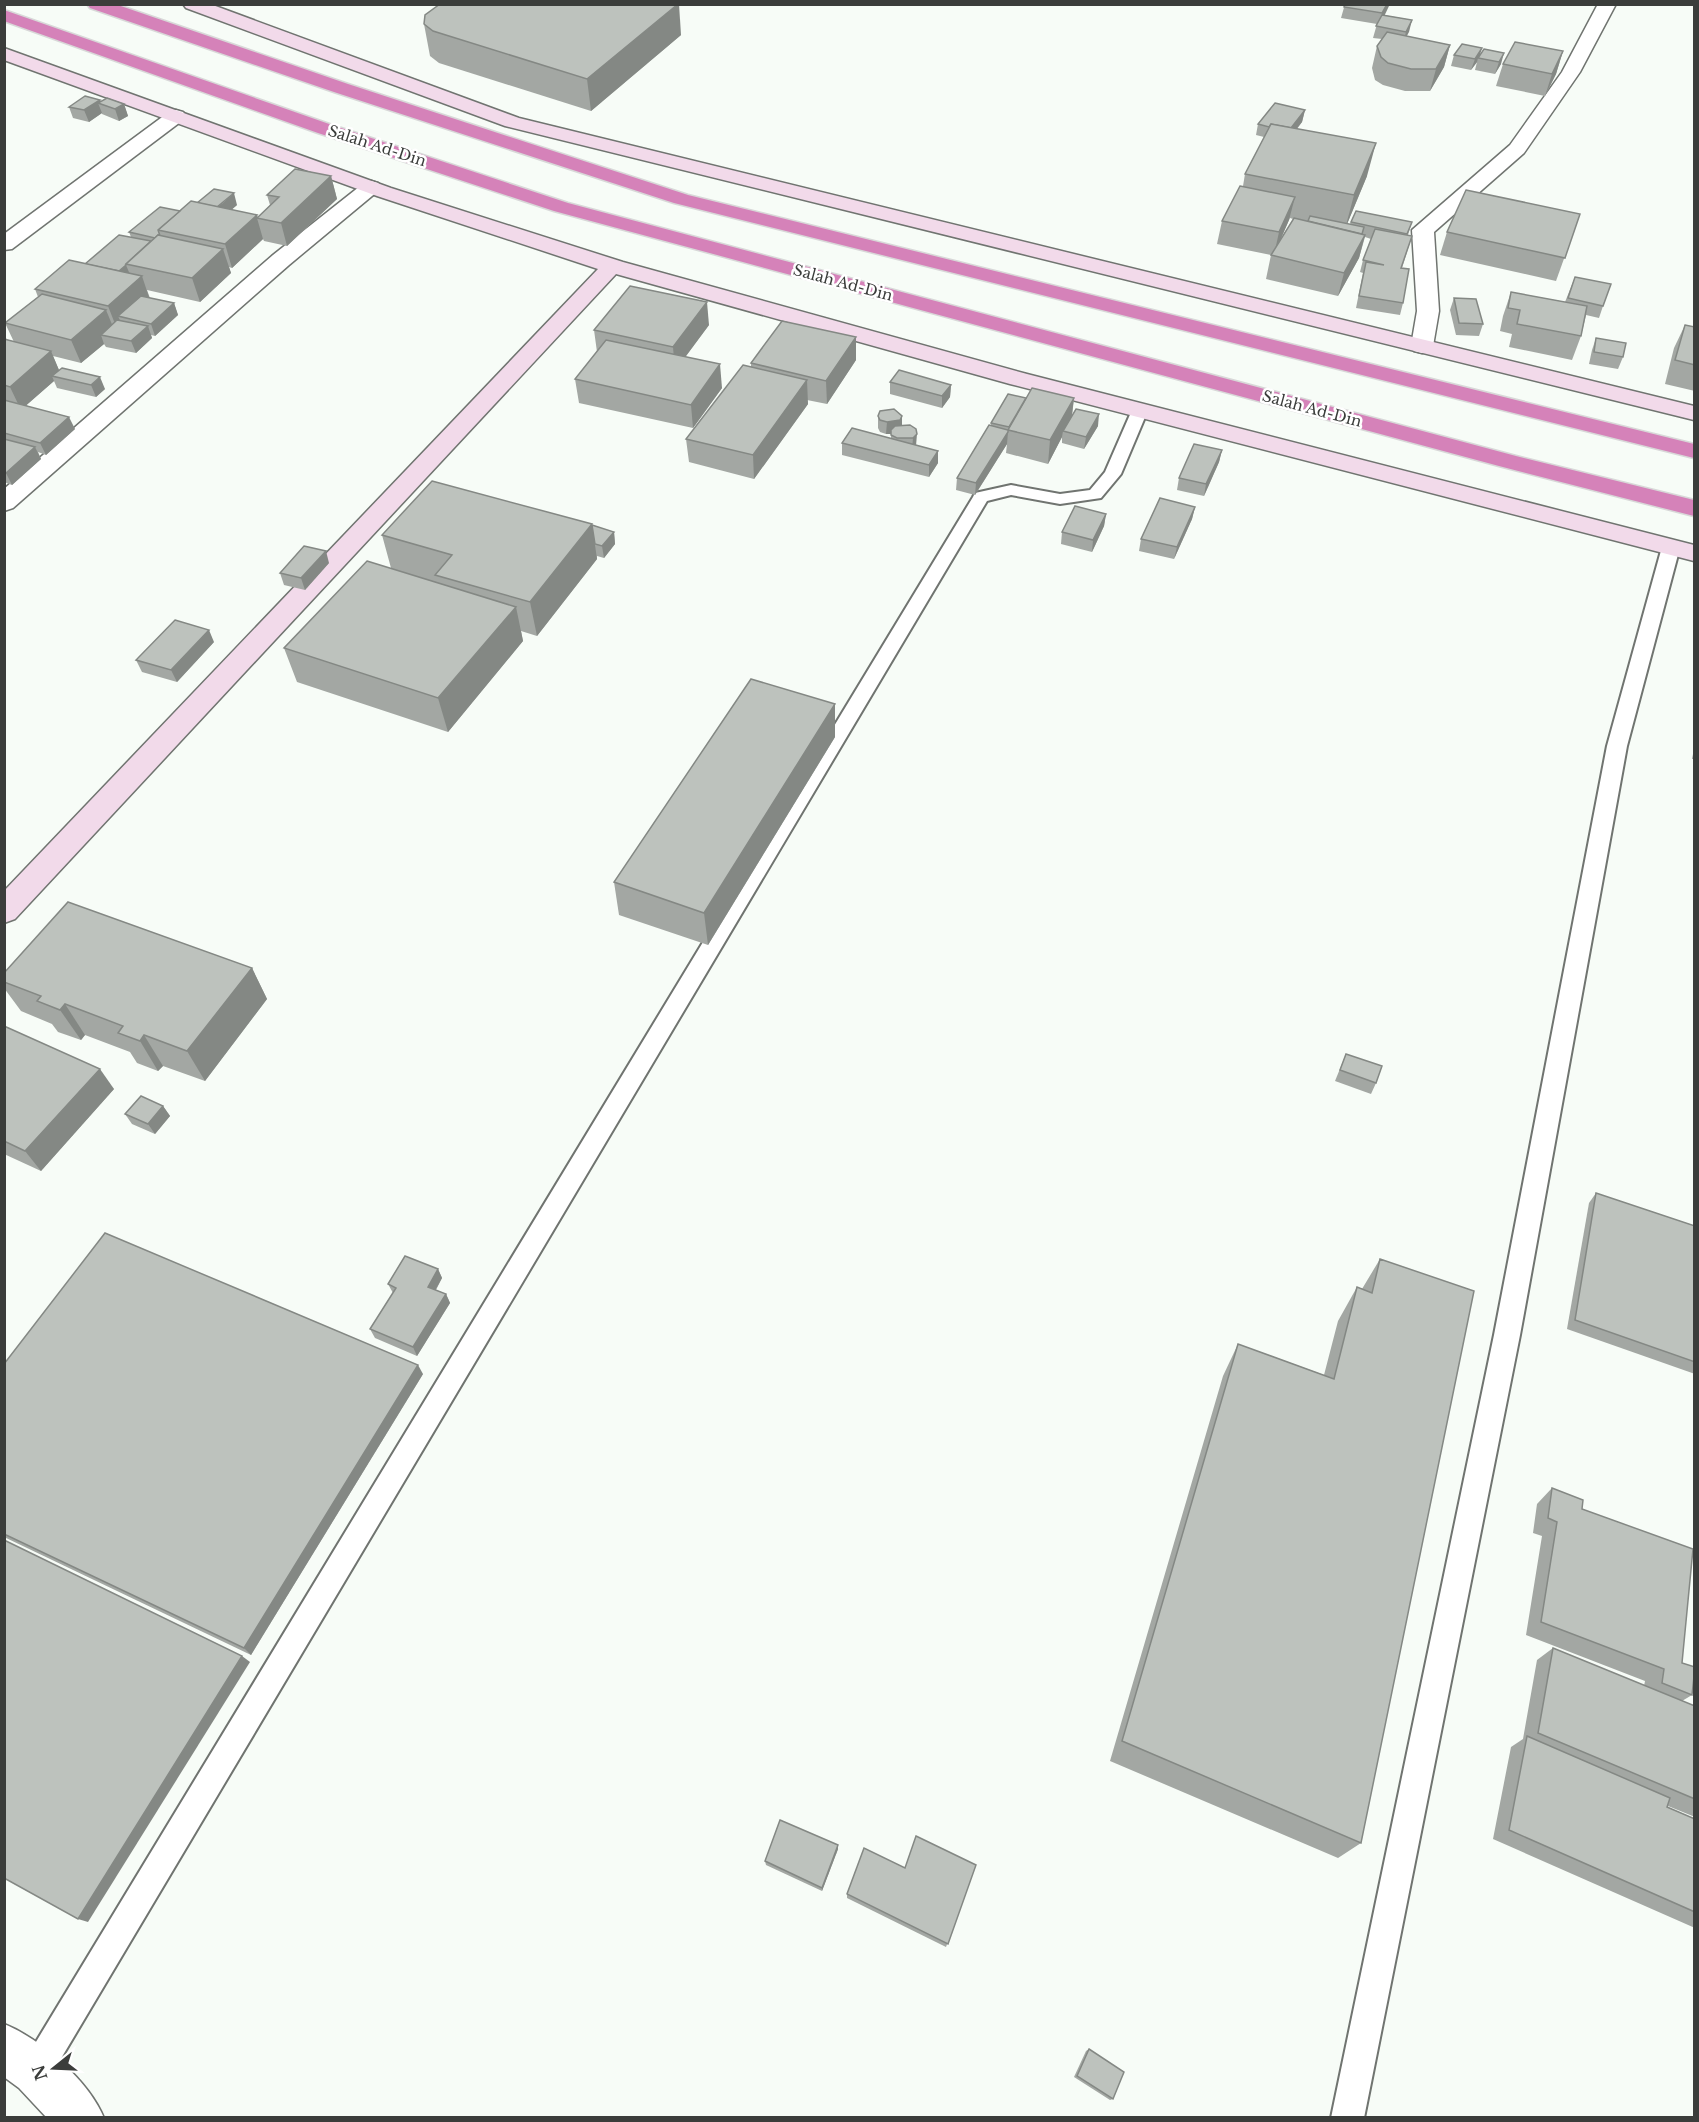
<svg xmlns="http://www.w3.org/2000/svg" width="1699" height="2122" font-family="'Libre Baskerville',serif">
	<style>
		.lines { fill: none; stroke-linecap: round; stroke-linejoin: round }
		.lane-casing { stroke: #707470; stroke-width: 4 }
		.street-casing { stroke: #707470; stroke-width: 3 }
		.secondary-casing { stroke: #707470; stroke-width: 3 }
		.highway-casing { stroke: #d8d8d8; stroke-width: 3 }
		.lane { fill: #fff; fill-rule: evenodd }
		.street { fill: #fff; fill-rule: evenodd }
		.secondary { fill: #f2daea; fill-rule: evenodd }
		.highway { fill: #d582b9; fill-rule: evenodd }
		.wall { fill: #a3a7a3; fill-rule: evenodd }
		.shaded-wall { fill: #848884 }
		.building { fill: #bdc2bd; stroke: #848884; stroke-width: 1.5 }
		.labels { text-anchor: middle; stroke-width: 5; stroke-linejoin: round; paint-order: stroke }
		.far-street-label { font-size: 15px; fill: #3b3d3b; stroke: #fff }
	</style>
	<rect width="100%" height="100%" fill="#f7fcf7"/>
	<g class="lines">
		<defs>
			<g id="lane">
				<polygon points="1140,405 1148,410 1121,474 1101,498 1060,504 1011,495 987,501 47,2082 36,2087 25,2082 20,2071 25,2060 973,497 975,493 1011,485 1060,494 1090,490 1105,472 1132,410"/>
				<polygon points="1671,541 1677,543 1680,547 1627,746 1520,1335 1364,2118 1331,2118 1494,1335 1607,746 1662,547 1665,543"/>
			</g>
			<g id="street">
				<polygon points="1598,4 1616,4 1580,72 1524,153 1434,232 1439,311 1433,346 1430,351 1422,353 1414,351 1411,346 1417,311 1412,230 1510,145 1562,72"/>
				<polygon points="176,110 183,112 186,116 183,120 12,249 4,250 4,234 169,112"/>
				<polygon points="371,181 378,183 381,187 378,191 289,265 13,508 4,511 4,489 273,255 364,183"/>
				<path d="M 4,2024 C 41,2039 89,2081 104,2118 L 47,2118 L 19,2088 L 4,2077 Z"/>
			</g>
			<g id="secondary">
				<polygon points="183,4 210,4 519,118 1694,406 1694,420 505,126 186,8"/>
				<polygon points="4,48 391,188 623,262 1027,374 1694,545 1694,561 1010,384 616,274 15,919 4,923 4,891 598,269 377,196 4,60"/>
			</g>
			<g id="highway">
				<polygon points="87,4 115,4 348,84 688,195 1694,444 1694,458 674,203 334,92 90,8"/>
				<polygon points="4,10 332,125 568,203 1516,456 1694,500 1694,516 1499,466 554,211 318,133 4,21"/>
			</g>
		</defs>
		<!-- lane casing -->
		<use href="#lane" class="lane-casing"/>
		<!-- street casing -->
		<use href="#street" class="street-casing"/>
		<!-- secondary casing -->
		<use href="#secondary" class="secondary-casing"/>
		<!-- highway casing -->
		<use href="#highway" class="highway-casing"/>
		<!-- lane -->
		<use href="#lane" class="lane"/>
		<!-- street -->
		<use href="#street" class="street"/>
		<!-- secondary -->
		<use href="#secondary" class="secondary"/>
		<!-- highway -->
		<use href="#highway" class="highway"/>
	</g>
	<!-- wall -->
	<g class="wall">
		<polygon points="1345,4 1389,4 1384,15 1412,20 1406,36 1450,45 1444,67 1430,91 1405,91 1383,85 1375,80 1372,68 1377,46 1382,39 1373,38 1377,24 1341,18"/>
		<polygon points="424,24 681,35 591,111 439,63 430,56"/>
		<polygon points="1484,49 1501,64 1495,74 1475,70 1477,62 1471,70 1451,66 1454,55 1480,55"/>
		<polygon points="1563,51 1556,74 1545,96 1496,86 1503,64"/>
		<polygon points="101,102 124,104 128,116 119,121 102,114 102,113 89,122 73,118 69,107"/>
		<path d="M 1305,110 L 1302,122 L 1297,129 L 1367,176 L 1347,224 L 1350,224 L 1356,211 L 1412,222 L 1408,235 L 1412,236 L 1402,268 L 1403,303 L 1400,315 L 1356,308 L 1363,273 L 1360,272 L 1363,260 L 1371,239 L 1365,237 L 1359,258 L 1338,296 L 1266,279 L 1271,255 L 1217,244 L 1222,221 L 1243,186 L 1245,174 L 1264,137 L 1256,135 L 1258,124 ZM 1290,218 L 1293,219 L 1280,240 L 1289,220 Z"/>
		<polygon points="331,176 337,199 287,246 264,241 263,239 232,268 229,267 231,273 200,302 147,290 150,298 174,303 178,315 155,336 151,335 152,338 136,353 106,347 104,344 81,363 53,356 59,370 105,389 96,397 57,388 54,381 26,405 75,429 46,455 38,452 41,459 12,485 4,482 4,334 7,340 14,342 5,323 38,297 35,289 85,264 131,237 129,232 197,203 237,205 231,210 258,217 270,205 267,195"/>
		<polygon points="1580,214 1556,281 1440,255 1447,232"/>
		<polygon points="1575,277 1603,306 1599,318 1586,315 1581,336 1572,360 1509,347 1512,334 1500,331 1503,316 1511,292 1565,302"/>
		<polygon points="1454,298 1483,324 1479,336 1456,335 1450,310"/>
		<polygon points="709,325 685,357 722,388 693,428 579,403 575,379 597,352 594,330"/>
		<polygon points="1685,325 1695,327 1695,391 1665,384 1674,348"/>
		<polygon points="856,337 856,360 827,404 807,400 808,404 754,479 689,462 686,439 751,367 751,363"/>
		<polygon points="1596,338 1623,357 1618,369 1589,364 1592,350"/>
		<polygon points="890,382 951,385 950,397 942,408 890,394"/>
		<polygon points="1026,398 1074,398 1072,417 1098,426 1084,449 1062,443 1062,437 1048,464 1006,453 1007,444 975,495 956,490 957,478 991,426 991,423"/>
		<polygon points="878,416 902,416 902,425 910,425 916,445 938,451 938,463 929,477 842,455 842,443 891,438 891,434 886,434 880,432 878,428"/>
		<polygon points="1222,450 1219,462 1204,496 1177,490 1179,478"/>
		<polygon points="1195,507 1192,519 1174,559 1139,551 1141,539"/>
		<polygon points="1106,514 1104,526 1092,552 1061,544 1062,532"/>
		<polygon points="592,524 592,525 614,532 615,544 604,558 597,556 597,559 537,636 521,631 523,641 448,732 297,682 284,648 391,568 382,535"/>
		<polygon points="329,563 305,590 284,585 280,573"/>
		<polygon points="214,642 177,682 142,672 136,660"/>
		<polygon points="835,704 835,737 708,945 619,915 614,882"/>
		<polygon points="1695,744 1695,759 1692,759"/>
		<polygon points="252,968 267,999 205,1081 163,1066 158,1071 137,1063 130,1052 85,1035 81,1040 58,1032 52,1024 21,1011 4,988 4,973"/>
		<polygon points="4,1026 114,1089 41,1171 4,1154"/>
		<polygon points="1346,1054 1376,1083 1371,1094 1335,1081"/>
		<polygon points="163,1106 170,1116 155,1134 132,1124 125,1114"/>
		<polygon points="1596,1193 1695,1226 1695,1374 1567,1329 1589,1203"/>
		<polygon points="1380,1259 1361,1843 1338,1858 1110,1761 1223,1376 1238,1344 1324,1375 1338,1321 1357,1287 1362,1289"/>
		<polygon points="438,1269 442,1278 436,1290 446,1294 450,1303 417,1356 375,1338 370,1329 393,1293 388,1284"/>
		<polygon points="4,1364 423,1374 251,1655 4,1537"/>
		<polygon points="1552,1488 1582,1509 1682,1663 1692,1695 1682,1701 1695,1706 1695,1817 1668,1806 1667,1807 1695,1819 1695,1928 1493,1839 1511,1747 1523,1739 1537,1660 1553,1648 1644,1686 1645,1681 1526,1635 1542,1536 1533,1533 1537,1504"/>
		<polygon points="838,1845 838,1849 822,1891 766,1865 765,1861"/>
		<polygon points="976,1865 946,1947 847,1898 847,1894 905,1868"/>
		<polygon points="1089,2049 1113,2099 1110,2100 1074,2077 1086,2051"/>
	</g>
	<!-- shaded-wall -->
	<g class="shaded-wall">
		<polygon points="678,4 679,4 681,35 591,111 587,79"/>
		<polygon points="1387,4 1389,4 1389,6 1380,25 1382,13"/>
		<polygon points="1412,20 1409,32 1403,43 1406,32"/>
		<polygon points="1450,45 1444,67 1430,91 1436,69"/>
		<polygon points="1482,48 1479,58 1478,58 1477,62 1471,70 1475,59"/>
		<polygon points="1563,51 1556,74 1545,96 1552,74"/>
		<polygon points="1504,53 1501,64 1495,74 1499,62"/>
		<polygon points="100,100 102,104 98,103 102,113 89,122 84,110"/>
		<polygon points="124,104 128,116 119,121 115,109"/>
		<polygon points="1305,110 1302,122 1285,143 1288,131"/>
		<polygon points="1376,143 1367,176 1345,229 1354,195"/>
		<polygon points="331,176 337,199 287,246 281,223"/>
		<polygon points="234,193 237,205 214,225 210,214"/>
		<polygon points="1295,197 1289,220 1274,255 1279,232"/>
		<polygon points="257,215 258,218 257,218 263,239 232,268 225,244"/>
		<polygon points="1364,227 1361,239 1365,235 1359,258 1338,296 1344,273"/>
		<polygon points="223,249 231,273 200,302 192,278"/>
		<polygon points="126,265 131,277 115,275"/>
		<polygon points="142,276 150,300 118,316 122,325 117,329 108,306"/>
		<polygon points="707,302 709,325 675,371 673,347"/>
		<polygon points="174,303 178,315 155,336 151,324"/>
		<polygon points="106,310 116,334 101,335 104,344 81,363 71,340"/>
		<polygon points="148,326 152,338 136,353 131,341"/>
		<polygon points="856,337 856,360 827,404 826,381"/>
		<polygon points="51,351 61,375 52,376 54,381 21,410 10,387"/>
		<polygon points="720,364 722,388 693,428 691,405"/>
		<polygon points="100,377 105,389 96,397 91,385"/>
		<polygon points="807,380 808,404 754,479 753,455"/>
		<polygon points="951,385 950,397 942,408 942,396"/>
		<polygon points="1074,398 1071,421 1063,431 1062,437 1048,464 1050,440"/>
		<polygon points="1099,414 1098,426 1084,449 1086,437"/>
		<polygon points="902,416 902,428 891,430 891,434 886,434 887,422"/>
		<polygon points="69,417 75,429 46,455 40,443"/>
		<polygon points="1008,432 1007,444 975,495 976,483"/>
		<polygon points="917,434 916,446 912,450 913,438"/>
		<polygon points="35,447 41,459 12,485 6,473"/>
		<polygon points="1222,450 1219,462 1204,496 1206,484"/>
		<polygon points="938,451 938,463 929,477 929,465"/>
		<polygon points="1195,507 1192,519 1174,559 1177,547"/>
		<polygon points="1106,514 1104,526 1092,552 1093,540"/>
		<polygon points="592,524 597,559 537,636 530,602"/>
		<polygon points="614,532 615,544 604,558 602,546"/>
		<polygon points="326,551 329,563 305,590 301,578"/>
		<polygon points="516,607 523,641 448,732 438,698"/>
		<polygon points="209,630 214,642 177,682 171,670"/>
		<polygon points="835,704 835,737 708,945 704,913"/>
		<polygon points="252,968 267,999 205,1081 187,1051"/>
		<polygon points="65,1004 85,1035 81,1040 60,1010"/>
		<polygon points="144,1035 163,1066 158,1071 140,1041"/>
		<polygon points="100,1069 114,1089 41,1171 25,1151"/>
		<polygon points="163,1106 170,1116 155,1134 148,1124"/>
		<polygon points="438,1269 442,1278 432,1296 428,1287"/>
		<polygon points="446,1294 450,1303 417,1356 413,1347"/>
		<polygon points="418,1365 423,1374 251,1655 244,1648"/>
		<polygon points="242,1656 250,1662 88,1922 78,1919"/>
		<polygon points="838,1845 838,1849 822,1891 822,1888"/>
	</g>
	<!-- building -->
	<g class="building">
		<polygon points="440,4 678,4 587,79 433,31 424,24 425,15"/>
		<polygon points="1345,4 1387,4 1382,13 1344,7"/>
		<polygon points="1382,15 1412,20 1406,32 1376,26"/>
		<polygon points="1387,32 1450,45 1436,69 1411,69 1388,63 1381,57 1377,46"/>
		<polygon points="1515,42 1563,51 1552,74 1503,64"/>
		<polygon points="1462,44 1482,48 1475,59 1454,55"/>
		<polygon points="1484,49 1504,53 1499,62 1478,58"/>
		<polygon points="85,96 100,100 84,110 69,107"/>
		<polygon points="107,98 124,104 115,109 98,103"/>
		<polygon points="1275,103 1305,110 1291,128 1271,124 1269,127 1258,124"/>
		<polygon points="1271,124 1376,143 1354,195 1245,174"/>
		<polygon points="295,169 331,176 281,223 257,218 279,197 267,195"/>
		<polygon points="1240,186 1295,197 1279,232 1222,221"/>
		<polygon points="214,189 234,193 217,207 197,203"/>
		<polygon points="1466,190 1580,214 1565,258 1447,232"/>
		<polygon points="191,201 257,215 225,244 158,230"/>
		<polygon points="160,207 180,211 158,230 160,236 158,235 155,238 129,232"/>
		<polygon points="1356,211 1412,222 1407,234 1351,222"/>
		<polygon points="1310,216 1364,227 1362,234 1308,221"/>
		<polygon points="1294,218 1365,235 1344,273 1271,255"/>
		<polygon points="1375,229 1412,236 1401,268 1409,269 1403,303 1359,296 1366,262 1384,265 1363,260"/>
		<polygon points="119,235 151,241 126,264 126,265 119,271 85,264"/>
		<polygon points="158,235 223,249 192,278 126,264"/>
		<polygon points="69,260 142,276 108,306 35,289"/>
		<polygon points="1575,277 1611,284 1603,306 1568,298"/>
		<polygon points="630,286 707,302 673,347 594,330"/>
		<polygon points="1511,292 1587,306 1581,336 1517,324 1520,310 1508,308"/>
		<polygon points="42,294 106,310 71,340 5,323"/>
		<polygon points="141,296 174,303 151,324 118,316"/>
		<polygon points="1454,298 1476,299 1483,324 1459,323"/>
		<polygon points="117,320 148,326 131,341 101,335"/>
		<polygon points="782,321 856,337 826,381 751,363"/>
		<polygon points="1685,325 1695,327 1695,365 1675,360"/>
		<polygon points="1596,338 1626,343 1623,357 1594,352"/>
		<polygon points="4,339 51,351 10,387 4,385"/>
		<polygon points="606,340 720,364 691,405 575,379"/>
		<polygon points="743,365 807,380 753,455 686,439"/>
		<polygon points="62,368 100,377 91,385 52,376"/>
		<polygon points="899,370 951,385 942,396 890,382"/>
		<polygon points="1032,388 1074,398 1050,440 1008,430"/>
		<polygon points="1008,394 1026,398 1009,427 991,423"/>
		<polygon points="4,400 69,417 40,443 4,433"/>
		<polygon points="894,409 902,416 900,420 887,422 880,420 878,416 880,411"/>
		<polygon points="1076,409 1099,414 1086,437 1063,431"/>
		<polygon points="910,425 916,429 917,434 913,438 897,438 891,435 891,430 895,426"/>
		<polygon points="989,425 1008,430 1008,432 976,483 957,478"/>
		<polygon points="852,428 938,451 929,465 842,443"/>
		<polygon points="4,439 35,447 6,473 4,472"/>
		<polygon points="1194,444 1222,450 1206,484 1179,478"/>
		<polygon points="432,481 592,524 530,602 435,575 452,555 382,535"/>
		<polygon points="1160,498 1195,507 1177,547 1141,539"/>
		<polygon points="1075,506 1106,514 1093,540 1062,532"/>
		<polygon points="592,525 614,532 602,546 595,544"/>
		<polygon points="304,546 326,551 301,578 280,573"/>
		<polygon points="367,561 516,607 438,698 284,648"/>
		<polygon points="175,620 209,630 171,670 136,660"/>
		<polygon points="751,679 835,704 704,913 614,882"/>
		<polygon points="68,902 252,968 187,1051 144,1035 140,1041 118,1033 123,1026 65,1004 60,1010 37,1001 41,996 4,982 4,973"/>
		<polygon points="4,1026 100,1069 25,1151 4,1141"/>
		<polygon points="1346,1054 1382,1066 1376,1083 1340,1070"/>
		<polygon points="141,1096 163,1106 148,1124 125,1114"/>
		<polygon points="1596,1193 1695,1226 1695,1362 1575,1320"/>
		<polygon points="105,1233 418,1365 244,1648 4,1534 4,1364"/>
		<polygon points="405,1256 438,1269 428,1287 446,1294 413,1347 370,1329 396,1288 388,1284"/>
		<polygon points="1380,1259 1474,1291 1361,1843 1122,1741 1238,1344 1334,1379 1357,1287 1372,1293"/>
		<polygon points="1552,1488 1583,1500 1582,1509 1693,1549 1682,1663 1695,1667 1692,1695 1662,1683 1664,1669 1541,1622 1557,1522 1548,1518"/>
		<polygon points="4,1540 242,1656 78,1919 4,1878"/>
		<polygon points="1553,1648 1695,1706 1695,1799 1538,1733"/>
		<polygon points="1527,1736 1670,1798 1667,1807 1695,1819 1695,1912 1509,1830"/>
		<polygon points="780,1820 838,1845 822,1888 765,1861"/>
		<polygon points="916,1836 976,1865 948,1944 847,1894 864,1848 905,1868"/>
		<polygon points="1089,2049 1124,2072 1113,2099 1077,2076"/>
	</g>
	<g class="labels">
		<!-- far-street labels -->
		<g class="far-street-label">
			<text transform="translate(377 146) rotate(18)" y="5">Salah Ad-Din</text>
			<text transform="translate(843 283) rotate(15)" y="5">Salah Ad-Din</text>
			<text transform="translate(1312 409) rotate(15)" y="5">Salah Ad-Din</text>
		</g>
	</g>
	<!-- border -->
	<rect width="1699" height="2122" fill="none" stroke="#3b3d3b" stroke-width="12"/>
	<!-- north arrow -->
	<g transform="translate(54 2068) rotate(252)" stroke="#ffffff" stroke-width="4.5" paint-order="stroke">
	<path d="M0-4.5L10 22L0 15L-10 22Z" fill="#3b3d3b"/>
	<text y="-9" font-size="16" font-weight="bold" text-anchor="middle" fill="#3b3d3b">N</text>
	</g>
</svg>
